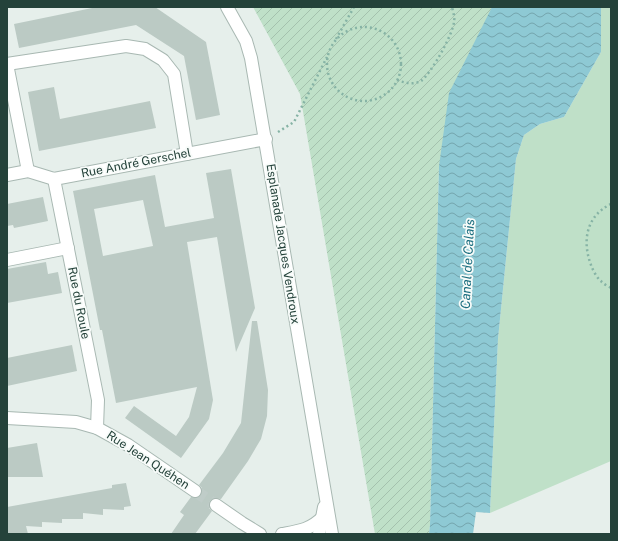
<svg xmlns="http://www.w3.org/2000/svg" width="618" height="541" font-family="'Public Sans',sans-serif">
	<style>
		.green { fill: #bfe0c8 }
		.garden { fill: url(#garden-furrows) }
		.water { fill: url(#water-waves) }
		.building { fill: #bbcac4; fill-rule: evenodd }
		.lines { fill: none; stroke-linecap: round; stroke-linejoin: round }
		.minor-tunnel { stroke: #bfccc8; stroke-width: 12; stroke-dasharray: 12 6; stroke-linecap: butt }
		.minor-casing { stroke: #a8b8b2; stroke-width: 14 }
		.path { stroke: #86b3a5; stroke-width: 2.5; stroke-dasharray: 2 3; stroke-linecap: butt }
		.minor { stroke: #fff; stroke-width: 12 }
		.labels { text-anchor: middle; stroke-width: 3.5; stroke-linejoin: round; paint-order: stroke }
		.street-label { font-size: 12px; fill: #24423a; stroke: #f7fbf9 }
		.water-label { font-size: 13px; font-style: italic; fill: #1c6f80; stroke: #f7fbf9 }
	</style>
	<defs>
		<pattern id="garden-furrows" width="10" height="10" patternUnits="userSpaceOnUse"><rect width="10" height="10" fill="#bfe0c8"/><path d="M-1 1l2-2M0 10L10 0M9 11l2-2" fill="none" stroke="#a4c1ad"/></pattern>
		<pattern id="water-waves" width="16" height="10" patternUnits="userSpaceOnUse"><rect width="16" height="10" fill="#8ec9d4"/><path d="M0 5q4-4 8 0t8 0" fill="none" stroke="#74a5ad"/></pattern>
	</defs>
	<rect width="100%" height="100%" fill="#e6efeb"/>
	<!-- green -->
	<polygon class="green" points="601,7 611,7 611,461 490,513 498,339 516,159 524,135 540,124 564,117 601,52"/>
	<!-- garden -->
	<polygon class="garden" points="253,7 492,7 439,166 430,525 429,534 375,534 300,94"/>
	<!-- water -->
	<polygon class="water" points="492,7 601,7 601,52 564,117 540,124 524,135 516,159 498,339 490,513 476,512 473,534 429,534 430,525 439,166 449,93"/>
	<!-- building -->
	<g class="building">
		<polygon points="97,7 155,7 206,42 220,115 196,120 184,56 136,25 19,48 14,24"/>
		<polygon points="54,87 60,119 150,101 156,128 39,151 28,92"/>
		<path d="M 231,169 L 255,308 L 236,352 L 217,237 L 187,242 L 213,400 L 209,419 L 181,458 L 125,418 L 134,406 L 176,436 L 189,417 L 197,387 L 116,403 L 102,330 L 100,330 L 73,191 L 155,175 L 165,227 L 214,218 L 206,173 ZM 143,200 L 153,246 L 103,256 L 94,209 Z"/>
		<polygon points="43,197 48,221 14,228 13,225 7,226 7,204"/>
		<polygon points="46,262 48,274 58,272 62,293 7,303 7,269"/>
		<polygon points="252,321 257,321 268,390 267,416 261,439 248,461 221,499 213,498 210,501 209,508 212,511 195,534 171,534 184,515 180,512 191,497 198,498 201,495 202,488 199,485 223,453 241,423"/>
		<polygon points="72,345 77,371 7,386 7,358"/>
		<polygon points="37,443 43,477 7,477 7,448"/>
		<polygon points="126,483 131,506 124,507 124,510 103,509 103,515 83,513 83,519 62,519 62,523 42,522 42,527 26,526 28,534 7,534 7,507 112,488 112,485"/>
	</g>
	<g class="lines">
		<!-- minor-tunnel -->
		<polyline class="minor-tunnel" points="195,491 216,505"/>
		<defs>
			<g id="minor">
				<polyline points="227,7 246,41 251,58 332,534"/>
				<polyline points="7,64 126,46 145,49 163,60 174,74 187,154"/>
				<polyline points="7,64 28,171"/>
				<polyline points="7,175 28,171 54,179 266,139"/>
				<polyline points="54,179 98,400 97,428"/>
				<polyline points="7,260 68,248"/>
				<polyline points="7,418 76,422 97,428 128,445 195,491"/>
				<polyline points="216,505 242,523 260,534"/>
				<path d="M 282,534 C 299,531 310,530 323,517"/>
				<polyline points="319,534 324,507"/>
			</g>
		</defs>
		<!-- minor casing -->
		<use href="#minor" class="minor-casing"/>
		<!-- path -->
		<g class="path">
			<circle cx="364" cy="64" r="37"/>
			<polyline points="336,39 354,7"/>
			<path d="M 397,80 C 405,83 413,85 421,81 C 431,74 453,34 454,22 C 455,17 453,12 452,7"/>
			<polyline points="278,132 294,122 327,57"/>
			<path d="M 611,204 C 586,216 582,241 591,265 C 593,270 596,277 601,281 C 603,284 608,286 611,288"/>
		</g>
		<!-- minor -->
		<use href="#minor" class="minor"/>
	</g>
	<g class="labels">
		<!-- street labels -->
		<g class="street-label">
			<text transform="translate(136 163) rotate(-11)" y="4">Rue André Gerschel</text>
			<text transform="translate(283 244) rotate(81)" y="4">Esplanade Jacques Vendroux</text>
			<text transform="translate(79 303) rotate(79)" y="4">Rue du Roule</text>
			<text transform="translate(148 460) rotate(33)" y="4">Rue Jean Quéhen</text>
		</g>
		<!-- water labels -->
		<g class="water-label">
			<text transform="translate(467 264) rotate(-87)" y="5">Canal de Calais</text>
		</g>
	</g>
	<!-- border -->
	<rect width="618" height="541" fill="none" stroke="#24423a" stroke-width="16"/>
</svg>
